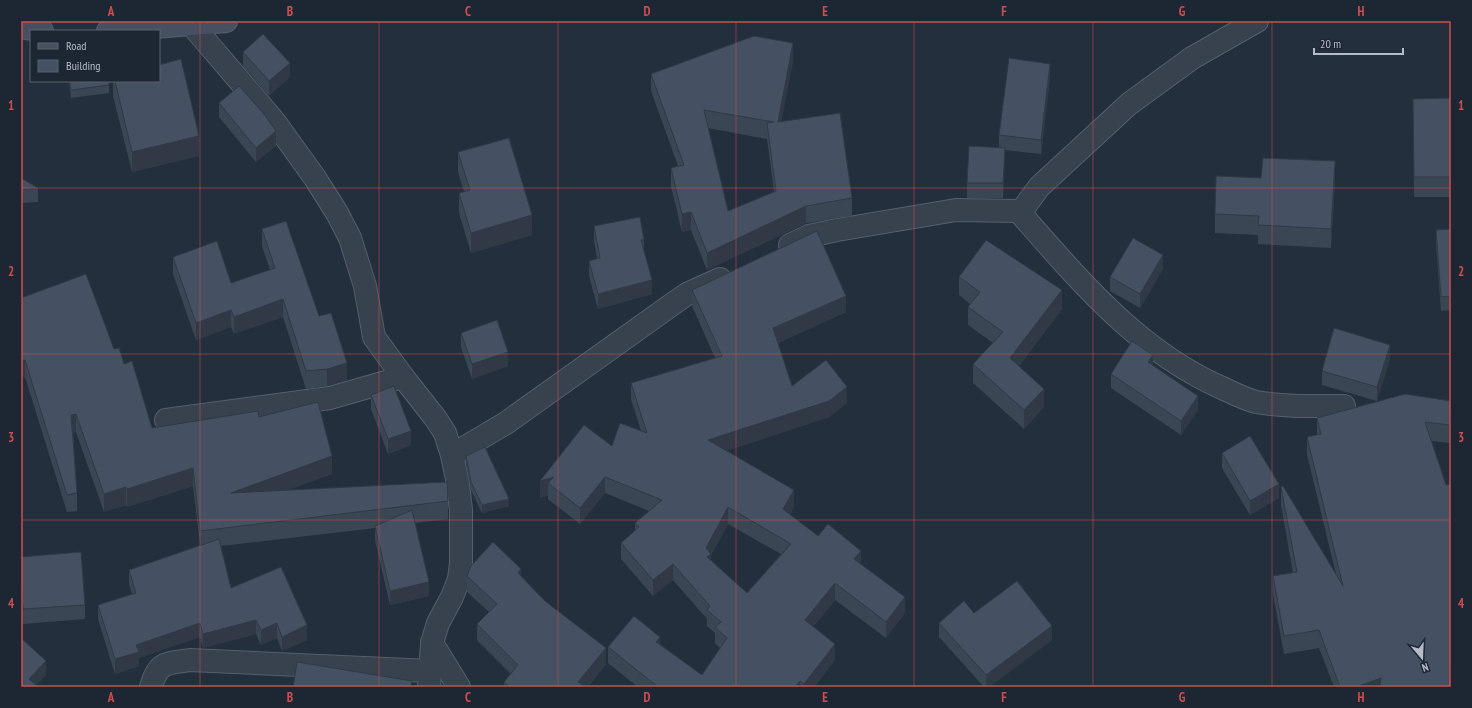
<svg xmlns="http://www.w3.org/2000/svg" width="1472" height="708" font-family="'PT Sans Narrow',sans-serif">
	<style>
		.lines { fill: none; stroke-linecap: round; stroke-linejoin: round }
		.street-casing { stroke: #565f6c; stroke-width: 24 }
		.secondary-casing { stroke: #565f6c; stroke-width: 24 }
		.street { stroke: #38414e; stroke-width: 22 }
		.secondary { stroke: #465061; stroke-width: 22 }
		.wall { fill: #3b4654; fill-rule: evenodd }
		.shaded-wall { fill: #303945 }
		.building { fill: #455162; stroke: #303945; fill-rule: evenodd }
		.grid { fill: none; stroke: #ce4d50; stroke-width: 1; stroke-opacity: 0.55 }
		.neatline { fill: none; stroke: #ce4d50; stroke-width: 1.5 }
		.grid-label { font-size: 13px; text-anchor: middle; font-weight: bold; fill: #ce4d50 }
	</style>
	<rect width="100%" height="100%" fill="#242f3e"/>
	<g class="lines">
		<defs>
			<g id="street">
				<polyline points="191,24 274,121 315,178 337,213 350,238 365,286 374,337 403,377 436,419 445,433 452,455 458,484 461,510 461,563 459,579 452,597 438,623 432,643 429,687"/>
				<polyline points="1020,213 1039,187 1129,104 1192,58 1257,21"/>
				<path d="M 790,245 L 809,236 L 837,230 L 956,210 L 1016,211 L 1020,213 C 1079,280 1137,350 1220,387 C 1231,392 1244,399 1256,402 C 1285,407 1315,406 1344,406"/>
				<polyline points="166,420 330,398 403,377"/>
				<polyline points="452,455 506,423 674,303 687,294 720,279"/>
				<polyline points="432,643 459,687"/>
				<path d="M 151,687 C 158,661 166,664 190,660 L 430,671"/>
			</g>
			<g id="secondary">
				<polyline points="21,27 42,31"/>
				<polyline points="108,31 226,21"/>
			</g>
		</defs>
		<!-- street casing -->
		<use href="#street" class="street-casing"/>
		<!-- secondary casing -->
		<use href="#secondary" class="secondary-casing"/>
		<!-- street -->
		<use href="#street" class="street"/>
		<!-- secondary -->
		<use href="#secondary" class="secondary"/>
	</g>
	<!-- wall -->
	<g class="wall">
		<polygon points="243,52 290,77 269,96 243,66"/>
		<path d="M 793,61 L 781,121 L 852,198 L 852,216 L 806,223 L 707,270 L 691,230 L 682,232 L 671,186 L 671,168 L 678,166 L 651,91 L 651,74 ZM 708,128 L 767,139 L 774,192 L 728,211 Z"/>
		<polygon points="1050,78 1041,154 1005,150 1003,198 967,198 967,183 999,148 999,135"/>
		<polygon points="69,81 109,81 109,93 71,98"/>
		<polygon points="113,81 159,81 199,156 132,172 113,96"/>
		<polygon points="1451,98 1451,197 1414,197 1413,99"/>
		<polygon points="219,103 276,146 256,162 219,117"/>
		<polygon points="458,152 532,235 471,253 459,213 459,193 464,192 458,172"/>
		<polygon points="21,178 38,188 38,202 21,203"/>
		<polygon points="1261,178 1335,180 1331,248 1258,244 1258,235 1215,233 1215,214"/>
		<polygon points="594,226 644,240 644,251 652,294 598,309 589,276 589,261 597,259 594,241"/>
		<polygon points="262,229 347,380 327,386 306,389 283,317 234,334 231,327 196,340 173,274 173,257 231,283 270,270 262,246"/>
		<polygon points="1451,229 1451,310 1441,311 1436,244 1436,230"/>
		<polygon points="1163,269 1140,308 1110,291 1110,277"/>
		<polygon points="959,277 1062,309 1019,366 1044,407 1024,429 973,383 973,364 993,343 968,325 968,307 970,304 959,295"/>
		<path d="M 692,290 L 846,312 L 778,343 L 792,386 L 847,403 L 829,417 L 726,451 L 794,506 L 790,514 L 818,536 L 861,564 L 905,613 L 886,638 L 835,600 L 813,627 L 835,660 L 814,687 L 638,687 L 608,663 L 608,647 L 660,644 L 702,675 L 720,648 L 715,643 L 715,633 L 707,626 L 707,619 L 673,580 L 653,596 L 621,559 L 621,543 L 635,531 L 635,523 L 649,511 L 605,493 L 580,524 L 548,499 L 548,495 L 540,498 L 540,481 L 641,431 L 631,399 L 631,383 L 715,358 L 692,306 ZM 728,524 L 781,554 L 747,593 L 711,560 L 711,555 Z"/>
		<polygon points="21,298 114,349 124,364 152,428 259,417 332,474 287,490 448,501 448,519 415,523 429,596 390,605 375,540 375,528 221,546 231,588 307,640 282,651 277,638 261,645 256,634 203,648 200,637 139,658 139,666 115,674 98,619 98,605 132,594 129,584 129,570 200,545 193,486 127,507 126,505 104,512 76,432 73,432 77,493 77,511 67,512 25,377"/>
		<polygon points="461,333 508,366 472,379 461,347"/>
		<polygon points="1390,359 1377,401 1322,385 1322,371"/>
		<polygon points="1153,366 1198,410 1181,435 1111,388 1111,374"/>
		<polygon points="371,395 411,445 388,454 371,409"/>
		<polygon points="1451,401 1451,439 1450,443 1431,441 1446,485 1451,484 1451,687 1334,687 1319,648 1284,654 1273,594 1273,576 1293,573 1281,505 1281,487 1336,574 1307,455 1307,437 1317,435 1317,418"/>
		<polygon points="1222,453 1279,498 1250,515 1222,468"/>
		<polygon points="466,456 509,506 482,513 471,490 466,463"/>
		<polygon points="21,557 85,605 85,619 23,624 21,590"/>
		<polygon points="467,576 521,577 606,664 588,687 504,687 504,682 511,674 477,640 477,624 489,612 467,592"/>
		<polygon points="974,613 1052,640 989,687 984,687 939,637 939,623"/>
	</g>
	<!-- shaded-wall -->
	<g class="shaded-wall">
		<polygon points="793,43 793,61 778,139 778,122"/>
		<polygon points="290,63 290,77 269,96 269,81"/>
		<polygon points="1050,64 1050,78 1041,154 1041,140"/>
		<polygon points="276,131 276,146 256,162 256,148"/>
		<polygon points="199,136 199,156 132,172 132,152"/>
		<polygon points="1005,148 1005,162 1003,198 1003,183"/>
		<polygon points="1335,161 1335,180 1331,248 1331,229"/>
		<polygon points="806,206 806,223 707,270 707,253"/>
		<polygon points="691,212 691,230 682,232 682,214"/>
		<polygon points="532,215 532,235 471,253 471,233"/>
		<polygon points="1163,255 1163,269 1140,308 1140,294"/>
		<polygon points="652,280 652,294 598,309 598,294"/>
		<polygon points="1062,290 1062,309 1010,377 1010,358"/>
		<polygon points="846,296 846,312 773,345 773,328"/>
		<polygon points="283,299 283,317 234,334 234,317"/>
		<polygon points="231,310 231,327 196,340 196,323"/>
		<polygon points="1390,345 1390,359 1377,401 1377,387"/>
		<polygon points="508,352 508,366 472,379 472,364"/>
		<polygon points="1153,355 1153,369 1148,362"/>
		<polygon points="25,360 25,377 21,378 21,361"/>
		<polygon points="347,363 347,380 327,386 327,369"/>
		<polygon points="847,387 847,403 829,417 708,457 708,440"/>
		<polygon points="1044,389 1044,407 1024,429 1024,410"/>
		<polygon points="1198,396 1198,410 1181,435 1181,421"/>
		<polygon points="76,414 76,432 71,433 71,415"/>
		<polygon points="1451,422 1451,439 1450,443 1450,425"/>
		<polygon points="411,431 411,445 388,454 388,439"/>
		<polygon points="332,456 332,474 231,511 231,493"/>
		<polygon points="193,468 193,486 127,507 127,489"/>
		<polygon points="554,477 548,483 548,495 540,498 540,481"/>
		<polygon points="605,477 605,493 580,524 580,508"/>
		<polygon points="1279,484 1279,498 1250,515 1250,501"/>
		<polygon points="126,487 126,505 104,512 104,494"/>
		<polygon points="794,490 794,506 783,525 783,509"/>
		<polygon points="509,499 509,506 482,513 482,505"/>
		<polygon points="728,507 728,524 711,555 711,570 707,573 706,548"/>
		<rect x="21" y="510" width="1" height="14"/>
		<polygon points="861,551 861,567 854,559"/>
		<polygon points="673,564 673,580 653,596 653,580"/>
		<polygon points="521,569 521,585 518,573"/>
		<polygon points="429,582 429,596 390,605 390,591"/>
		<polygon points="835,583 835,600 805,636 805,620"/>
		<polygon points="905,597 905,613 886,638 886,622"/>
		<polygon points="256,620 256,634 203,648 203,634"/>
		<polygon points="200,623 200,637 139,658 139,666 115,674 115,659 136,645"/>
		<polygon points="277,623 277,638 261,645 261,630"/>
		<polygon points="307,625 307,640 282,651 282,637"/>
		<polygon points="1052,626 1052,640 989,687 986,687 986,675"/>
		<polygon points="660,637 660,653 656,642"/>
		<polygon points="835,644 835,660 814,687 804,687 804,684"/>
		<polygon points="606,648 606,664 588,687 578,687 578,682"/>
		<polygon points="1451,649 1451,667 1450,687 1450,676"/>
		<polygon points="46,661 46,675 35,687 29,679"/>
		<polygon points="1381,678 1381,687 1356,687"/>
		<polygon points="800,681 800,687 795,687"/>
	</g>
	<!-- building -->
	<g class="building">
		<polygon points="263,34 290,63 269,81 243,52"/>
		<path d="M 754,36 L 793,43 L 778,122 L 840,113 L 852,198 L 806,206 L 707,253 L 691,212 L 682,214 L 671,168 L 684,165 L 651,74 ZM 704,110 L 774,122 L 767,123 L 776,191 L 728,211 Z"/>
		<polygon points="1009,58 1050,64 1041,140 999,135"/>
		<polygon points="181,59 199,136 132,152 115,81 159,81 159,65"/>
		<polygon points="70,81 109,81 109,85 71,90"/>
		<polygon points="239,86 264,114 276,131 256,148 219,103"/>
		<polygon points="1451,98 1451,177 1414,177 1413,99"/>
		<polygon points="509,138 532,215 471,233 459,193 470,190 458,152"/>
		<polygon points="969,146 1005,148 1003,183 967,183"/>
		<polygon points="1263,158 1335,161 1331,229 1258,225 1259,216 1215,214 1216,176 1261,178"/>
		<polygon points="21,178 38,188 21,190"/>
		<polygon points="640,217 644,240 641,240 652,280 598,294 589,261 600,258 594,226"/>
		<polygon points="286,221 319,316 331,313 347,363 327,369 306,371 283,299 234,317 231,310 196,323 173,257 217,241 231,283 275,268 262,229"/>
		<polygon points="1451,229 1451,296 1441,297 1436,230"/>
		<path d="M 817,231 L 846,296 L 773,328 L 792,386 L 826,360 L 847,387 L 829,401 L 708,440 L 794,490 L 783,509 L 818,536 L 828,524 L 861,551 L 854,559 L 905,597 L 886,622 L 835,583 L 805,620 L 835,644 L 804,684 L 800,681 L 795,687 L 658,687 L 608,647 L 634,616 L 660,637 L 656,642 L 702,675 L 727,638 L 715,627 L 721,622 L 707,610 L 710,606 L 673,564 L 653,580 L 621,543 L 639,527 L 635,523 L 662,500 L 605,477 L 580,508 L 548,483 L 554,477 L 540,481 L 584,425 L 612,446 L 620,423 L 647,433 L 631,383 L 722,356 L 692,290 ZM 728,507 L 791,544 L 747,593 L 707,557 L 711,554 L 706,548 Z"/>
		<polygon points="1133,238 1163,255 1140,294 1110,277"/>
		<polygon points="986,240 1062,290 1010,358 1044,389 1024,410 973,364 1003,332 968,307 980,292 959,277"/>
		<polygon points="86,274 114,349 119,348 124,364 132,361 152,428 258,411 259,417 318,402 332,456 231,493 447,482 448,501 200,531 193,468 127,489 126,487 104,494 76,414 71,415 77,493 67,495 25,360 21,361 21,298"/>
		<polygon points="497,320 508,352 472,364 461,333"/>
		<polygon points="1334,328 1390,345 1377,387 1322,371"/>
		<polygon points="1132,341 1153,355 1148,362 1198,396 1181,421 1111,374"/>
		<polygon points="394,386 411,431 388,439 371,395"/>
		<polygon points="1405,394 1451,401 1450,425 1425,422 1446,485 1451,484 1451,649 1450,676 1451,676 1451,687 1380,687 1381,678 1356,687 1340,687 1319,630 1284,636 1273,576 1297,572 1281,487 1283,486 1343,586 1307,437 1321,434 1317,418"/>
		<polygon points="1250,436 1279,484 1250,501 1222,453"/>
		<polygon points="485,447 509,499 482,505 471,482 466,456"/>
		<polygon points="412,510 429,582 390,591 375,526"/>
		<polygon points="219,539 231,588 281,567 307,625 282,637 277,623 261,630 256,620 203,634 200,623 136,645 139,652 115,659 98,605 136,593 129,570"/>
		<polygon points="493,542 521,569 518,573 545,601 606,648 578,682 585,687 510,687 504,682 518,665 477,624 497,604 467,576 471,566"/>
		<polygon points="81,552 85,605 23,609 21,576 21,557"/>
		<polygon points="1017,581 1052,626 986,675 939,623 964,601 974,613"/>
		<polygon points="21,638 46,661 29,679 38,687 21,687"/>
		<polygon points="297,662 412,681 411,687 293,687"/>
	</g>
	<!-- grid -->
	<path class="grid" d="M 200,21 L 200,687M 379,21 L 379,687M 558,21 L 558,687M 736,21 L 736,687M 914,21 L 914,687M 1093,21 L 1093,687M 1272,21 L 1272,687M 21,188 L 1451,188M 21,354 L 1451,354M 21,520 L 1451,520"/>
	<!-- border -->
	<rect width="1472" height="708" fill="none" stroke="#1d2633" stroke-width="44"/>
	<!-- legend -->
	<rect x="30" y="30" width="130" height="52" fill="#1d2633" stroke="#59626f"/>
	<rect x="38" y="43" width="20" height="6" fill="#465061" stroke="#59626f"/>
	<text x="66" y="50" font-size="12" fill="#b4bcc9">Road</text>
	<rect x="38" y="60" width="20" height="12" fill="#455162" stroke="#59626f"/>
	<text x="66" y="70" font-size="12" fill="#b4bcc9">Building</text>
	<!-- north arrow -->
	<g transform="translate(1422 658) rotate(161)" stroke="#1d2633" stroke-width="3" paint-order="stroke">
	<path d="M0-3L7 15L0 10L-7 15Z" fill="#b4bcc9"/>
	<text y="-6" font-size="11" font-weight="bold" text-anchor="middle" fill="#b4bcc9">N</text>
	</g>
	<!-- scale -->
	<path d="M1314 48v6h89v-6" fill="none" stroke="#b4bcc9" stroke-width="2"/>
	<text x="1320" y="48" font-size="12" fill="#b4bcc9" stroke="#1d2633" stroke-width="3" paint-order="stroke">20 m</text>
	<rect x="22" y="22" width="1428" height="664" class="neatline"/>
	<g class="grid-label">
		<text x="111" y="16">A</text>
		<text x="290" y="16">B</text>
		<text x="468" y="16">C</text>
		<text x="647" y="16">D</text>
		<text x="825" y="16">E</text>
		<text x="1004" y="16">F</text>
		<text x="1182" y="16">G</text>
		<text x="1361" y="16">H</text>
		<text x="11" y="110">1</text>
		<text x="1461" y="110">1</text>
		<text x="11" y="276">2</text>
		<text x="1461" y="276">2</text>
		<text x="11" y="442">3</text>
		<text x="1461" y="442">3</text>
		<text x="11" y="608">4</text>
		<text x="1461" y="608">4</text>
		<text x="111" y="702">A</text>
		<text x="290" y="702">B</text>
		<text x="468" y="702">C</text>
		<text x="647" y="702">D</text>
		<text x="825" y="702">E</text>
		<text x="1004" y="702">F</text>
		<text x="1182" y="702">G</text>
		<text x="1361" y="702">H</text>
	</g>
</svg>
